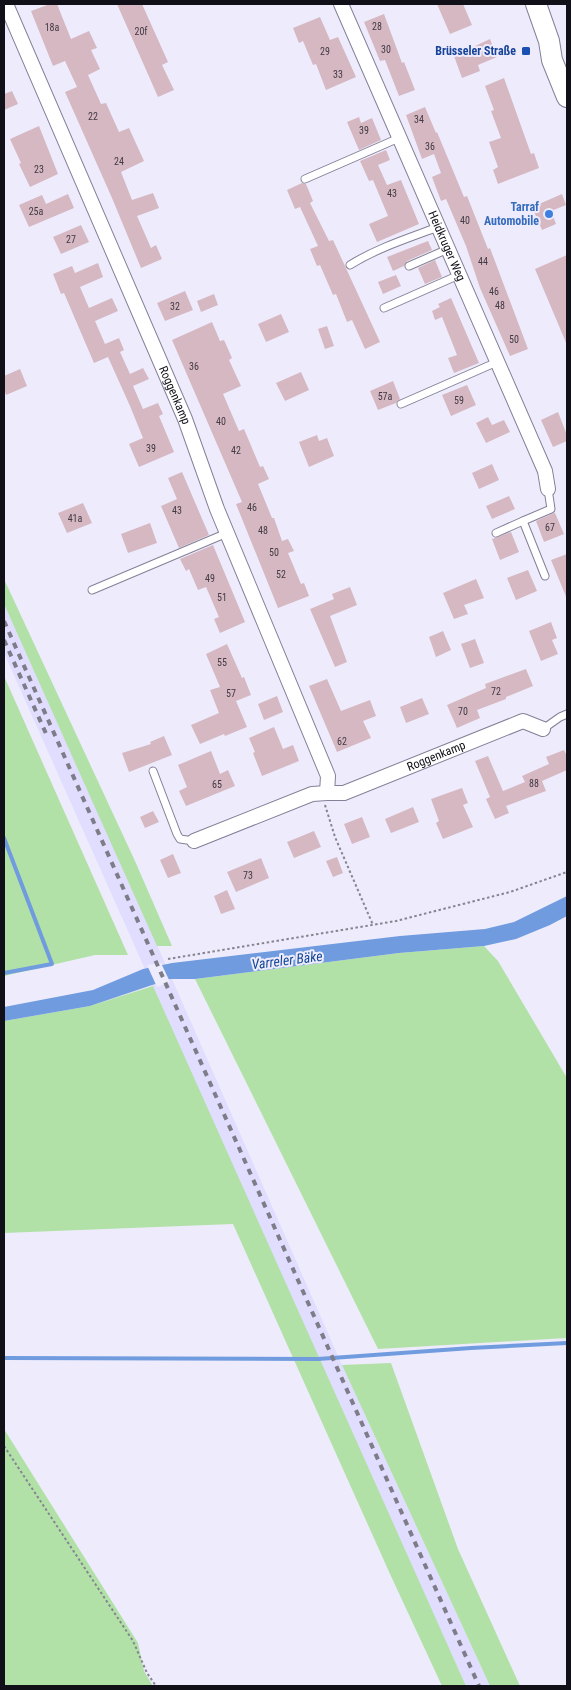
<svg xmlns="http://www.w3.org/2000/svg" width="571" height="1690" font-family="'Roboto Condensed',sans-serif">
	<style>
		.built { fill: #e1ddfe }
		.green { fill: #b2e1a8 }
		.water { fill: #709cdf }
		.pier { fill: #eeecfc }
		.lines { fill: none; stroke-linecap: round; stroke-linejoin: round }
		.stream { stroke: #709cdf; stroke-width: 4 }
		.building { fill: #d5b8c2 }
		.lane-casing { stroke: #838097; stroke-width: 9 }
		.street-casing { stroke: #838097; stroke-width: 16 }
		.secondary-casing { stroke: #838097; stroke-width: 22 }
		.path { stroke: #868490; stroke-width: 2; stroke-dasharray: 2.5 2.5; stroke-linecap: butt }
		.lane { stroke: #fff; stroke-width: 7 }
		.street { stroke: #fff; stroke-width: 14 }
		.secondary { stroke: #fff; stroke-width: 20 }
		.rail { stroke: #7e7c88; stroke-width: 4; stroke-dasharray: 6 6; stroke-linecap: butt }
		.transit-dot { fill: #1a4fb4; stroke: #eeecfc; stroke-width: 2 }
		.shop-dot { fill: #3f7fe0; stroke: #eeecfc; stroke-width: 2 }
		.labels { text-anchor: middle; stroke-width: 4; stroke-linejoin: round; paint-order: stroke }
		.number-label { font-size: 10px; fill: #423942 }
		.transit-label { font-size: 12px; font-weight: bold; fill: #164399; stroke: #eeecfc; text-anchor: end }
		.shop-label { font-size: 12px; font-weight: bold; fill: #366cbe; stroke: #eeecfc; text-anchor: end }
		.street-label { font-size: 12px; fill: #110f18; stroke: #eeecfc }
		.water-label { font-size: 14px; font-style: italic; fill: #124796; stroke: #eeecfc }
	</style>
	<rect width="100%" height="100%" fill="#eeecfc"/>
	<!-- built -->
	<polygon class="built" points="4,604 128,879 342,1365 490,1686 466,1686 350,1429 4,653"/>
	<!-- green -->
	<g class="green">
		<polygon points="4,579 135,861 172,946 157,946 4,604"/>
		<polygon points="4,676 128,955 95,955 4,976"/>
		<polygon points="484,946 498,961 567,1078 567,1338 378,1349 195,979 399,953"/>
		<polygon points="153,986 466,1686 442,1686 390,1574 233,1224 4,1233 4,1021 90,1006"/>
		<polygon points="391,1363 458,1549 520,1686 490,1686 342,1365"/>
		<polygon points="4,1429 138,1643 144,1671 153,1686 4,1686"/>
	</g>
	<!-- water -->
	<polygon class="water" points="567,896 567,916 550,925 516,939 484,946 399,953 195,979 170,979 90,1006 4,1021 4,1007 93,990 143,969 172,963 400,936 485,929 514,922"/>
	<!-- pier -->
	<polygon class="pier" points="161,963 170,982 157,987 147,965"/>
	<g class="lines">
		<!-- stream -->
		<g class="stream">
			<polyline points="4,838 52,964 4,973"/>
			<polyline points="4,1358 318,1359 471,1348 567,1343"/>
		</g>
	</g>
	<!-- building -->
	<g class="building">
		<polygon points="50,4 57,4 71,39 89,31 97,48 91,50 100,69 88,75 101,104 106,103 119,132 129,128 144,161 121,172 132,200 153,193 159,208 137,216 151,248 156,245 162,259 141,268 112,198 65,92 77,87 65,61 53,66 31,11"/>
		<polygon points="117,4 142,4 168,62 162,65 174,90 158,97"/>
		<polygon points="437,4 463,4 472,25 450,34"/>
		<polygon points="384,14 402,63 404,62 415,90 399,96 385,60 380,61 364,22"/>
		<polygon points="320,17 330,40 338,37 356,77 326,90 316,64 313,65 303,41 299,43 293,28"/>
		<polygon points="490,39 497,57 478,65 480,71 462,78 454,56"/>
		<polygon points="504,78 531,154 534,153 539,168 498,184 493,170 498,167 489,142 501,138 491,111 494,110 485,86"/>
		<polygon points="12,91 18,104 4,110 4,94"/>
		<polygon points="425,107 436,133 437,132 464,197 467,196 488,249 490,248 528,349 510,356 480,288 466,246 446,199 441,201 432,177 441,173 434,154 422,159 406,115"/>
		<polygon points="359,117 361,123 372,118 381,140 359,150 347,122"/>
		<polygon points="39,126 58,174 30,187 19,164 21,163 10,139"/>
		<polygon points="386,150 390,160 378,165 387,185 401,180 419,224 377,242 369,224 388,216 373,180 369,181 360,161"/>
		<polygon points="302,183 306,184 313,201 310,203 329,241 333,240 380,342 365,349 352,320 347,322 336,294 333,295 320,265 317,266 310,249 318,246 300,207 295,209 287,190"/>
		<polygon points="68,194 74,208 29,227 19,205 42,195 46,204"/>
		<polygon points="562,194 566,205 551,211 556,224 542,230 532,207"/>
		<polygon points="81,225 89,242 61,254 53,237"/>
		<polygon points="428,241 432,250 407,261 404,266 393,271 387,257"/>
		<polygon points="567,255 567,345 535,269"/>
		<polygon points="435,260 442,277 425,284 418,268"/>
		<polygon points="98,263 103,277 80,287 89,308 112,298 118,311 95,321 105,344 119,338 124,350 120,352 130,374 143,368 149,379 133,386 143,409 158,403 163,414 159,416 174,452 139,467 129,444 143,438 130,406 108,357 94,363 64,293 61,294 53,274 72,266 75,273"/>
		<polygon points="396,275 401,286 383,294 378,282"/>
		<polygon points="185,291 193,310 165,321 157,303"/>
		<polygon points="214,294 218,305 201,312 197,301"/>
		<polygon points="451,298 479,363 454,373 448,358 457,355 442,317 435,320 432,311 440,307 438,304"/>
		<polygon points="281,314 289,332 266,342 258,324"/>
		<polygon points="212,322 220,341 224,340 232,358 229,360 241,386 223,394 239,431 244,429 260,467 263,466 269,479 258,484 272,518 274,518 282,541 288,539 294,551 288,553 301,584 304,583 309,596 278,608 236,504 242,502 172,340"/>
		<polygon points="327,326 334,346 325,349 318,329"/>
		<polygon points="20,369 27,386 6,395 4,389 4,376"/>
		<polygon points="301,372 309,390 285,401 276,383"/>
		<polygon points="393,381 400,399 396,403 378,410 370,391"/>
		<polygon points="467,385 476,405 451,416 442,395"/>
		<polygon points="558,412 567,435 567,441 553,447 541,420"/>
		<polygon points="488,417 492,425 504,420 510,432 486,443 476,423"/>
		<polygon points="317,435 319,441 327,438 334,456 309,467 299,442"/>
		<polygon points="492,464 499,480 479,489 472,473"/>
		<polygon points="182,472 209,535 179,548 161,506 177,499 168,478"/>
		<polygon points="509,496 515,509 492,519 486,506"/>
		<polygon points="83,503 92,523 67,533 58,513"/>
		<polygon points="554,513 555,513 564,534 544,542 536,521"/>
		<polygon points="150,523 157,543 128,553 121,534"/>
		<polygon points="511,532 519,552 500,560 492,539"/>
		<polygon points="213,545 245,622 220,633 214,619 219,617 206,587 198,590 189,569 186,571 180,559"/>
		<polygon points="567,554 567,599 551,560"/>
		<polygon points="528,570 537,591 516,600 507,578"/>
		<polygon points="476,579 484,598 464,605 468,614 454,619 443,593"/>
		<polygon points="350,587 357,605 330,616 347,662 335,667 310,609 334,599 332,594"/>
		<polygon points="551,622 557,638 552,640 558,654 541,661 529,631"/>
		<polygon points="443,631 451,650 436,657 429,637"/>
		<polygon points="475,639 484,663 470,668 461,644"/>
		<polygon points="227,644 242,678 244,677 251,695 236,701 247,727 225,736 224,734 200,744 191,725 219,713 210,690 220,687 206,654"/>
		<polygon points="526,669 533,686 506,697 506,699 477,710 480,718 457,728 447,705 486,688 485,684"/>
		<polygon points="327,679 341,711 370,700 376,716 363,721 371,738 337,752 309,686"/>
		<polygon points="277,696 283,712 264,720 258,704"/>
		<polygon points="422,698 429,714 406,723 400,707"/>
		<polygon points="274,727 283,749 293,745 299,761 262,776 253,753 255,752 249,738"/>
		<polygon points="164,736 172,755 129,772 122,753 151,744 150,742"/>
		<polygon points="564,750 567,756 567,770 542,781 546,791 506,806 509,813 495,819 486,799 490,797 475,761 488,756 503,791 525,782 522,776 549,764 546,757"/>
		<polygon points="211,751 220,774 228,770 235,786 186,806 179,791 187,787 178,765"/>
		<polygon points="462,788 468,803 463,805 473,827 443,839 436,823 439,821 431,799"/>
		<polygon points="413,807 419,822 391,833 385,819"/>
		<polygon points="153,811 159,822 145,828 140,817"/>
		<polygon points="362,817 370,837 352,844 344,824"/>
		<polygon points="314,831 321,847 294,858 287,842"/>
		<polygon points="173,854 181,873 168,878 160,860"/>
		<polygon points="337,857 343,873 333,877 326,861"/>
		<polygon points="261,858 269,878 236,892 227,872"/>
		<polygon points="227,890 235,909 221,914 214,896"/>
	</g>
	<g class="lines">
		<defs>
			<g id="lane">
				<polyline points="305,179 399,138"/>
				<path d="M 350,265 C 377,248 409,238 438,227"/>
				<polyline points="409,266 448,249"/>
				<polyline points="384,308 459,275"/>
				<polyline points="401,404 497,362"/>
				<polyline points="496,533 523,521"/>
				<polyline points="545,576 523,521 551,509 548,489"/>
				<polyline points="92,590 227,533"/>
				<polyline points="543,729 560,717 567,714"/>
				<polyline points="153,771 177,834 180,839 194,841"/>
			</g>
			<g id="street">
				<path id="s1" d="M 6,4 L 185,419 L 217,509 L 328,776 L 327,793 L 344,793 L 523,721 L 543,729"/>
				<path id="s2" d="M 341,4 L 545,471 L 548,489"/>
				<polyline points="194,841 312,794 327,793"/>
			</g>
			<polyline id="secondary" points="536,4 549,41 552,60 567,97"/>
		</defs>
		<!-- lane casing -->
		<use href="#lane" class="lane-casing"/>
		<!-- street casing -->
		<use href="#street" class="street-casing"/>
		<!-- secondary casing -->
		<use href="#secondary" class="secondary-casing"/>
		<!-- path -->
		<g class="path">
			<polyline points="325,805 335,837 373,925"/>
			<polyline points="168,959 396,921 510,892 567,872"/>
			<polyline points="4,1446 133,1641 147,1673 156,1686"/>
		</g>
		<!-- lane -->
		<use href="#lane" class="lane"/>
		<!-- street -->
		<use href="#street" class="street"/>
		<!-- secondary -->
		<use href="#secondary" class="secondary"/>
		<!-- rail -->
		<g class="rail">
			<polyline points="4,621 479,1686"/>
			<polyline points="4,640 48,738"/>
		</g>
	</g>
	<!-- markers -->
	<rect class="transit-dot" x="521" y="46" width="10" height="10" rx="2.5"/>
	<circle class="shop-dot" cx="549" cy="214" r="5"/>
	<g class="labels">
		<!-- number labels -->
		<g class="number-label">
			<text x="377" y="30">28</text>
			<text x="52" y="31">18a</text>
			<text x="141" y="35">20f</text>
			<text x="386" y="53">30</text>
			<text x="325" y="55">29</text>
			<text x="338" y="78">33</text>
			<text x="93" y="120">22</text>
			<text x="419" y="123">34</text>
			<text x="364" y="134">39</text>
			<text x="430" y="150">36</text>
			<text x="119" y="165">24</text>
			<text x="39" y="173">23</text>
			<text x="392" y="197">43</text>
			<text x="36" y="215">25a</text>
			<text x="465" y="224">40</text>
			<text x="71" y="243">27</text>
			<text x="483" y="265">44</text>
			<text x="494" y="295">46</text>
			<text x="500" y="309">48</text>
			<text x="175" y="310">32</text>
			<text x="514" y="343">50</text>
			<text x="194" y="370">36</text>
			<text x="385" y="400">57a</text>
			<text x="459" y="404">59</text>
			<text x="221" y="425">40</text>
			<text x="151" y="452">39</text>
			<text x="236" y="454">42</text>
			<text x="252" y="511">46</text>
			<text x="177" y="514">43</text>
			<text x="75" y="522">41a</text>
			<text x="550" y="531">67</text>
			<text x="263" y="534">48</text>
			<text x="274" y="556">50</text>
			<text x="281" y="578">52</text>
			<text x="210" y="582">49</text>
			<text x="222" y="601">51</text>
			<text x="222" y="666">55</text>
			<text x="496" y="695">72</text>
			<text x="231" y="697">57</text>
			<text x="463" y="715">70</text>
			<text x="342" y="745">62</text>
			<text x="534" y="787">88</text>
			<text x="217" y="788">65</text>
			<text x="248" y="879">73</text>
		</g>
		<!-- transit labels -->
		<g class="transit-label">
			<text x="516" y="55">Brüsseler Straße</text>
		</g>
		<!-- shop labels -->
		<g class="shop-label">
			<text x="539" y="211">Tarraf<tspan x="539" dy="14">Automobile</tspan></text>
		</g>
		<!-- street labels -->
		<g class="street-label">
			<text dy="4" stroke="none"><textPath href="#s2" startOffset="264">Heidkruger Weg</textPath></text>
			<text dy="4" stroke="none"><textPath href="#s1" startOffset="426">Roggenkamp</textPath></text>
			<text dy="4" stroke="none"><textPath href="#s1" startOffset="970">Roggenkamp</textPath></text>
		</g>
		<!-- water labels -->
		<g class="water-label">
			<text transform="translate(287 960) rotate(-7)" y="5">Varreler Bäke</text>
		</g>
	</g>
	<!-- border -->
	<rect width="571" height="1690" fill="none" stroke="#110f18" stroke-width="10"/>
</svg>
